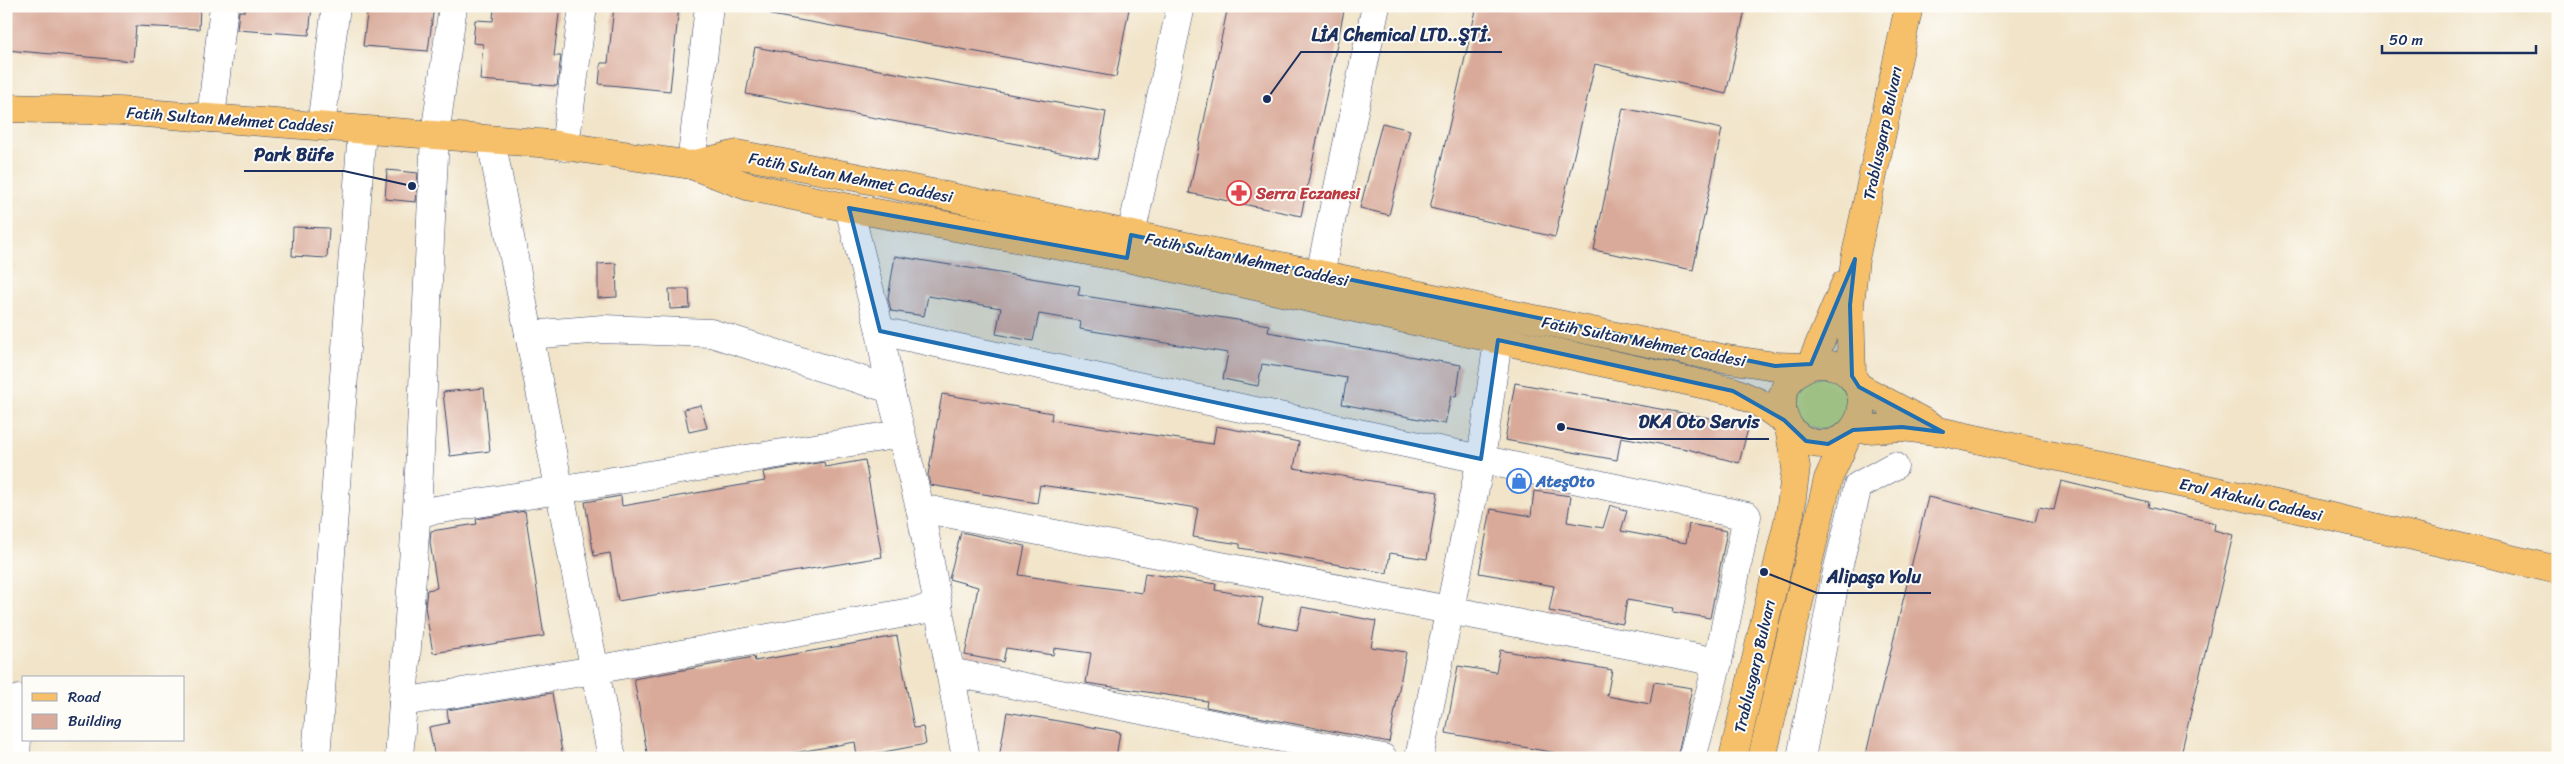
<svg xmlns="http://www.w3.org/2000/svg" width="2564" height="764" font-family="Sriracha,sans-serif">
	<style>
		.green { fill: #c0d579; stroke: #6e826c }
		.building { fill: #d9aa9a }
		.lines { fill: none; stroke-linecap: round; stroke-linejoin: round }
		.minor-casing { stroke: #3b4a6e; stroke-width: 29 }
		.major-casing { stroke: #3b4a6e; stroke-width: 29 }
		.minor { stroke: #fff; stroke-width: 28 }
		.major { stroke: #f6c06b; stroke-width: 28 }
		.marked { fill: #1f6fb2; fill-opacity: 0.2; stroke: #1f6fb2; stroke-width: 4; stroke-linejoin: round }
		.labels { text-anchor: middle; stroke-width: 4; stroke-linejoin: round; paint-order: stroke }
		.street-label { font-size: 16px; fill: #1b2f5e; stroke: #fdfcf7 }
		.health-label { font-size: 16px; font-weight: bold; fill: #be3a42; stroke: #fdfcf7; text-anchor: start }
		.shop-label { font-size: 16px; font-weight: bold; fill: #366cbe; stroke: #fdfcf7; text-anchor: start }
		.leader { fill: none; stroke: #1b2f5e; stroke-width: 2 }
		.callout-dot { fill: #1b2f5e; stroke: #fdfcf7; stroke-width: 2 }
		.callout-label { font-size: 18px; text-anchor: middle; font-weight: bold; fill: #1b2f5e; stroke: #fdfcf7; stroke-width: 4; stroke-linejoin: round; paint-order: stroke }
	</style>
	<rect width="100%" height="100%" fill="#fdfcf7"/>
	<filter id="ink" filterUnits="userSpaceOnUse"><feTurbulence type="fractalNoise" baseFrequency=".02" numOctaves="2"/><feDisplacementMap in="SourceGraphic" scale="10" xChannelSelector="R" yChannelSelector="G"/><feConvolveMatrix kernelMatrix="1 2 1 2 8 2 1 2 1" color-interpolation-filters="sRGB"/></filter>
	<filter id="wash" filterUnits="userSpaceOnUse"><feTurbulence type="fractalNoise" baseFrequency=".0096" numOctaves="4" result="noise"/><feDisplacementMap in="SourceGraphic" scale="20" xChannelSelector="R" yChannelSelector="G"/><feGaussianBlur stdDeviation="1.12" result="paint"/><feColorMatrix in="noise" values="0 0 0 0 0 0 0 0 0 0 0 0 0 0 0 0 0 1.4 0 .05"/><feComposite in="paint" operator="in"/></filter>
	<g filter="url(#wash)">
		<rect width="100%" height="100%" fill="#f1e4c9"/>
		<!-- green -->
		<circle class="green" cx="1822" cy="403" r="26"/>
		<g id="blocks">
			<!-- building -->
			<g class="building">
				<polygon points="6,6 200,6 199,29 136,26 133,61 6,50"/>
				<polygon points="246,6 312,6 309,35 237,30 239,11 245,11"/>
				<polygon points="368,6 434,6 428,51 363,46"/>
				<polygon points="494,6 560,6 554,56 561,56 557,86 480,80 483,44 473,43 475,20 493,21"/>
				<polygon points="614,6 679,6 670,91 599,84 601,63 608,63"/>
				<polygon points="772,6 1112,6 1129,9 1116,77 771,15"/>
				<polygon points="1228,6 1345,6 1301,216 1189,193"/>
				<polygon points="1477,6 1746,6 1726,94 1595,64 1555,237 1430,208"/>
				<polygon points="755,47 1106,112 1098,159 746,94"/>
				<polygon points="1623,108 1722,129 1693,270 1594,250"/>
				<polygon points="1382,123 1410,130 1389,215 1360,208"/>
				<polygon points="387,170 418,173 416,202 385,199"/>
				<polygon points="293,227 329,228 327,258 292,256"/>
				<polygon points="895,256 1080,286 1078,295 1269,325 1268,332 1461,365 1456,397 1451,396 1445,424 1342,404 1347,378 1262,364 1258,386 1223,379 1228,353 1080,329 1081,321 1039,314 1033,341 996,334 1001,308 928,296 924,316 891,311 888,298"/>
				<polygon points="616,263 617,297 598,298 598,264"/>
				<polygon points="669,289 689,289 690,308 670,309"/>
				<polygon points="1515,383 1710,418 1748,429 1739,463 1687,449 1621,437 1617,460 1505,440"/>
				<polygon points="484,388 490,451 450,456 443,392"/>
				<polygon points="942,394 1052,413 1051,420 1213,444 1216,426 1299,442 1294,468 1438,492 1427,559 1390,553 1387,573 1240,548 1240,544 1193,537 1198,508 1040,485 1037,503 930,485 928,475"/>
				<polygon points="701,405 707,428 689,432 684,409"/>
				<polygon points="865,460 882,557 618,601 610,553 594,556 585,502 621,496 622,506 765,481 763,472 824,462 825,467"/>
				<polygon points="2061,481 2149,502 2148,507 2215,523 2214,530 2233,535 2180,758 1865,758 1928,497 2035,522 2039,507 2054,510"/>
				<polygon points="1534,491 1571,496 1567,522 1603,528 1610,505 1627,511 1621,531 1686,543 1689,524 1727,531 1710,618 1673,612 1674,608 1627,600 1623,624 1549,611 1554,586 1479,573 1491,509 1531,516"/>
				<polygon points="525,511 544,636 433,653 425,607 427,590 437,588 430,542 431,531 477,524 476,519"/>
				<polygon points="961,532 1025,546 1019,575 1142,593 1145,573 1216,584 1215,590 1263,598 1258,623 1297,630 1302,607 1376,621 1371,647 1406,652 1389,742 1206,707 1207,701 1086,683 1091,653 1054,648 1053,655 1006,648 1003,662 965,655 978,587 949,579"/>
				<polygon points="897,636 914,728 923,727 926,744 857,757 855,742 794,753 795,758 648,758 634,679 754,657 755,661"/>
				<polygon points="1500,650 1612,670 1607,696 1650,704 1654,682 1692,688 1677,758 1556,758 1556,753 1446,733 1458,666 1496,672"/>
				<polygon points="552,693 563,758 435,758 429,727 449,723 447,710"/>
				<polygon points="1007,712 1120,732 1116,758 999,758"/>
			</g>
		</g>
	</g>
	<g filter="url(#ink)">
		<use href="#blocks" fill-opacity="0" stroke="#3b4a6e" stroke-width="1"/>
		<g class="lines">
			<defs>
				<g id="minor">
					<polyline points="211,118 224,6"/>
					<polyline points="321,126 336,6"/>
					<polyline points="491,140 612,758"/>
					<polyline points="565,147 583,6"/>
					<polyline points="691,165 709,6"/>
					<polyline points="849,208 880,331 890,389 920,508 966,758"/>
					<polyline points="1131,235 1181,6"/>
					<polyline points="1320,274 1376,6"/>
					<polyline points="880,331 1747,516 1718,662 1692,758"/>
					<polyline points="529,335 603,329 711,333 890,389"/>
					<polyline points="920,508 1718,662"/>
					<polyline points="417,513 900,434"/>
					<polyline points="950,672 1383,758"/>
					<polyline points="403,702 594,670 938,607"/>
					<polyline points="16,758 19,699"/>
					<polyline points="316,758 362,130"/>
					<polyline points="399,758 418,493 435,135 453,6"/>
					<polyline points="1419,758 1481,459 1498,340"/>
					<polyline points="1801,758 1836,576 1858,486 1894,466"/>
				</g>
				<g id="major">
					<polyline points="6,108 119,111 551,144 691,165 747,186 849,208 1127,258 1733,391 1758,402 1784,420"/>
					<polyline points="691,165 737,154 855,177 1721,358 1775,366 1805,367"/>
					<circle cx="1822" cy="404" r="40"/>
					<polyline points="1811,364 1845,284"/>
					<polyline points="1852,376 1850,305 1855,259 1909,6"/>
					<polyline points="1859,387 1931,426"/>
					<polyline points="1853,430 1902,427 1943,432 2276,504 2558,570"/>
					<polyline points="1733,758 1790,513 1796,467 1789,428"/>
					<polyline points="1762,758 1828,479 1848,435"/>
				</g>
			</defs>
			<!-- minor casing -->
			<use href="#minor" class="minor-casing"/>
			<!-- major casing -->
			<use href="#major" class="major-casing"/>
			<!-- minor -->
			<use href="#minor" class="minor"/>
			<!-- major -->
			<use href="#major" class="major"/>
		</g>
	</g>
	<!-- marked area -->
	<path class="marked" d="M 849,208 L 1127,258 L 1131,235 L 1775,366 L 1811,364 L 1855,259 L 1850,305 L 1852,376 L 1859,387 L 1943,432 L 1902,427 L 1853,430 L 1828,444 L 1806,441 L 1784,420 L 1733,391 L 1498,340 L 1481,459 L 880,331 Z"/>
	<!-- icons -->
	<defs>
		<symbol id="pharmacy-ring" viewBox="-11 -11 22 22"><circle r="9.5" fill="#fdfcf7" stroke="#e0444e" stroke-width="1.5"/><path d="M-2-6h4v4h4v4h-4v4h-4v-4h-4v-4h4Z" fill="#e0444e"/></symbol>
		<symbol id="shop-ring" viewBox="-11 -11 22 22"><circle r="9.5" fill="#fdfcf7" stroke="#3f7fe0" stroke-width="1.5"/><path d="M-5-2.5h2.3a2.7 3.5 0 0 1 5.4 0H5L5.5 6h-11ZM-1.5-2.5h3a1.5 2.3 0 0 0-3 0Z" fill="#3f7fe0"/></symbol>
	</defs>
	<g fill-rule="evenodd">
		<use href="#pharmacy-ring" x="1225" y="179" width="28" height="28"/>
		<use href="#shop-ring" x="1505" y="467" width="28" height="28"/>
	</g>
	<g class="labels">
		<!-- street labels -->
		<g class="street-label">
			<text transform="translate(230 119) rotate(4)" y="6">Fatih Sultan Mehmet Caddesi</text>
			<text transform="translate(1882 133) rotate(-78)" y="6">Trablusgarp Bulvarı</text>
			<text transform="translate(851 177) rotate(11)" y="6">Fatih Sultan Mehmet Caddesi</text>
			<text transform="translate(1247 259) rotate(12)" y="6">Fatih Sultan Mehmet Caddesi</text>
			<text transform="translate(1644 341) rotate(11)" y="6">Fatih Sultan Mehmet Caddesi</text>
			<text transform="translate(2251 499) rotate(13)" y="6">Erol Atakulu Caddesi</text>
			<text transform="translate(1754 666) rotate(-77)" y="6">Trablusgarp Bulvarı</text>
		</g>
		<!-- health labels -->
		<g class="health-label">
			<text x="1256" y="199">Serra Eczanesi</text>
		</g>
		<!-- shop labels -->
		<g class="shop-label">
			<text x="1536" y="487">AteşOto</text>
		</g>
	</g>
	<!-- callouts -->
	<path class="leader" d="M1267 99L1301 52H1502M412 186L344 171H244M1561 427L1629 439H1769M1764 572L1817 593H1931"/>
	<g class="callout-dot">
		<circle cx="1267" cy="99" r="5"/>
		<circle cx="412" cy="186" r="5"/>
		<circle cx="1561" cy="427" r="5"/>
		<circle cx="1764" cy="572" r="5"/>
	</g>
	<g class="callout-label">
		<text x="1402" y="41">LİA Chemical LTD..ŞTİ.</text>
		<text x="294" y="161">Park Büfe</text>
		<text x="1699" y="428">DKA Oto Servis</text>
		<text x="1874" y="583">Alipaşa Yolu</text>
	</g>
	<!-- margin -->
	<rect width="2564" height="764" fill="none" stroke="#fdfcf7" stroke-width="25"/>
	<!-- legend -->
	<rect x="22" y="676" width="162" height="65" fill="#fdfcf7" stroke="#a3aaba"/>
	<rect x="32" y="693" width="25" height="8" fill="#f6c06b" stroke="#a3aaba"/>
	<text x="68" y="702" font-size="15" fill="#1b2f5e">Road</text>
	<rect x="32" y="714" width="25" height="15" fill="#d9aa9a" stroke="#a3aaba"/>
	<text x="68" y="726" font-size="15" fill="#1b2f5e">Building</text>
	<!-- scale -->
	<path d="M2382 45v8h154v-8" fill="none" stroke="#1b2f5e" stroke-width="2.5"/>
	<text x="2389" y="45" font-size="15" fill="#1b2f5e" stroke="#fdfcf7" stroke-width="4" paint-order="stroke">50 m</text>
</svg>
